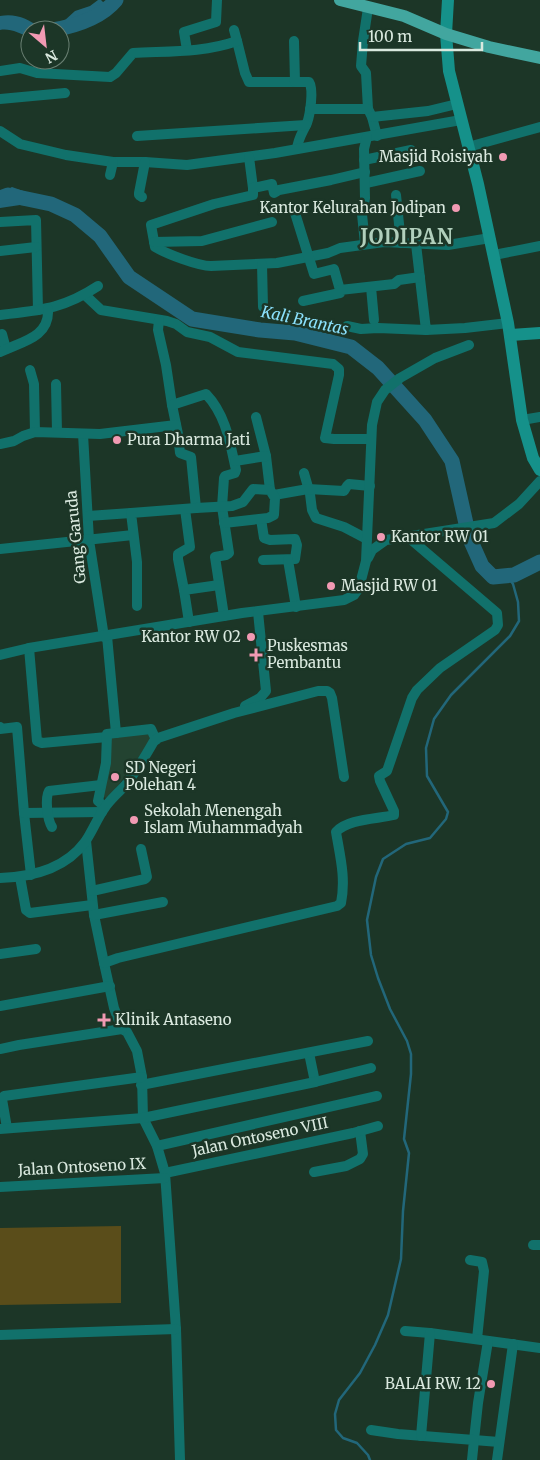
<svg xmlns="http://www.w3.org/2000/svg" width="540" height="1460" font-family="Merriweather,serif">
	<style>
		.built { fill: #234331 }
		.green { fill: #5a4d1a }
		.water { fill: #22677a }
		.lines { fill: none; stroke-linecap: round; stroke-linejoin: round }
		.stream { stroke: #22677a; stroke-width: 2.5 }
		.river { stroke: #22677a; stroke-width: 15 }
		.street { stroke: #11716b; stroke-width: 10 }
		.secondary { stroke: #15918a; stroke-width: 12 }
		.primary { stroke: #42a69f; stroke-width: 12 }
		.poi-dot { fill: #f19ab3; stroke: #1c3627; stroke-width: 2 }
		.labels { text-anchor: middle; stroke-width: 5; stroke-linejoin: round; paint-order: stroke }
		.poi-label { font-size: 15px; fill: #dae9df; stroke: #1c3627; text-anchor: start }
		.street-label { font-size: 15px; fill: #dae9df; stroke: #1c3627 }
		.water-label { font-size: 16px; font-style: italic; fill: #8be1fc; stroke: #1c3627 }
		.district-label { font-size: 20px; font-weight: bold; letter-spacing: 1px; fill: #b1cfbc; stroke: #1c3627 }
	</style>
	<rect width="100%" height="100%" fill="#1c3627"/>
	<!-- built -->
	<polygon class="built" points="148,730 150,741 115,790 106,798 101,796 109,735"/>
	<!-- green -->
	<polygon class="green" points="121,1226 121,1303 0,1305 0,1228"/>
	<!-- water -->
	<g class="water">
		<path d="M 98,0 L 101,0 L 113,12 C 98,24 79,32 60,33 L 60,30 L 30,30 L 29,38 C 21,33 9,28 0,30 L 0,16 C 16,13 28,19 41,28 L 50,27 L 64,21 L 75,11 L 90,6 Z"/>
		<polygon points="12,187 46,199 45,207 20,205 0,208 0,193"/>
	</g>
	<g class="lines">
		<!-- stream -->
		<polyline class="stream" points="370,1460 368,1455 357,1443 343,1438 336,1430 335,1414 339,1400 360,1373 375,1345 388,1315 401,1259 403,1211 409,1153 404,1139 411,1074 411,1054 407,1041 390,1009 378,978 371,955 367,920 376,877 383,859 406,844 430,838 446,819 448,812 427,776 426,748 434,719 451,695 510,636 519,621 518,602 513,584 507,575"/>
		<!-- river -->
		<g class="river">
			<path d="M 53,30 C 75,26 101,18 116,0"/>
			<polyline points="0,198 8,195 51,204 75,215 100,236 129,277 192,319 260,330 295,333 351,347 378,368 425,420 452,461 469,537 482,566 493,577 514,575 540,562"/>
		</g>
		<!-- street -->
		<g class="street">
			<polyline points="368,8 363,41 361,66 366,73 368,109 372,117 377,136"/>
			<polyline points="237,41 245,73 249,82 295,82"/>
			<path d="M 294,41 L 295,82 L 309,82 C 314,89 310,115 307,123 C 303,132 298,138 297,149"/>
			<polyline points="187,50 184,32 216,22 217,0"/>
			<path d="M 0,71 L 20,68 L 37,73 L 110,77 L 116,73 L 133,53 C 167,51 203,53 237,41 L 234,30"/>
			<polyline points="0,99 65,93"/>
			<polyline points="310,109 368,109"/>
			<polyline points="372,117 428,111 457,104"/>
			<polyline points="0,131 20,144 66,155 113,162 145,162 187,165 275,153 461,120"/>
			<polyline points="137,136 306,125"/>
			<polyline points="468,147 540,127"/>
			<polyline points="249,157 253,188"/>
			<polyline points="364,160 411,150"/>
			<path d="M 365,172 L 331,180 L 279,190 L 274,193 L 272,184 L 253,188 L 253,195 L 214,204 L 151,225 L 155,247 C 167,254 198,266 211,266 L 277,263 L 328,253 L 340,248 L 384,242 L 448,245 L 490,238"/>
			<polyline points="110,175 113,162"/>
			<polyline points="366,183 420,171"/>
			<polyline points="396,195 401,243"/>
			<polyline points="142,197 139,195 139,193 145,162"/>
			<polyline points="295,213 314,274 334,269 340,290"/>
			<polyline points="0,222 36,220 38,310"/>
			<polyline points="154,242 202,241 272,222"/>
			<polyline points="365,244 362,214 365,198 364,149 367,137"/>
			<polyline points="416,244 426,330 465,328 508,323"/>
			<polyline points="0,251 36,247"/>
			<polyline points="494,255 540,246"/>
			<polyline points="262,264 263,307"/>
			<polyline points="371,287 374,320"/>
			<polyline points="85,295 101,310 167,321 176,324 187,332 210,337 238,352 333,364 339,369 339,375 325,438 334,439 371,439"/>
			<polyline points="303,301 340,293 340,290 394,284 399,280 420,277"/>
			<path d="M 0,315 C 41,310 63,309 98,286"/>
			<polyline points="159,320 158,330 166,365 172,405 178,434 180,453 191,457 196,508"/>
			<polyline points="347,326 361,329 378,328 426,330"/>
			<polyline points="2,334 6,349"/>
			<path d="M 0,352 C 20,342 50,338 48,309"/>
			<polyline points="30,370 34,384 35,432"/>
			<polyline points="56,384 57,432"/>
			<path d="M 172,405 L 206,394 C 226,415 230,443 236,470 L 235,473 L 225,476 L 224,478 L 222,507 L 229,553 L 226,555 L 215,557 L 224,616"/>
			<polyline points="256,417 266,456 270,490"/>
			<polyline points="522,420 540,417"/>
			<polyline points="83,434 89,540 104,637"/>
			<polyline points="0,444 14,441 23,436 35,432 100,434 176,425"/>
			<polyline points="235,461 266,456"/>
			<polyline points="304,473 310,494 312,510 316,518 344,527 367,539"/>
			<polyline points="274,495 308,489 344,491 347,486 349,484 370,486"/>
			<polyline points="88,516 131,513"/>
			<polyline points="261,519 264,538 270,540 295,539 297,545 295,559 263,560"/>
			<polyline points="0,549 133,535"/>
			<polyline points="368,558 372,550 386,540 494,523 519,504 540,481"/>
			<polyline points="288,560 296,607"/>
			<polyline points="184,590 178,559 178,554 190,547 185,509"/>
			<polyline points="137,606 137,562 131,513 196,508 232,506 243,502 253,489 270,490 275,498 274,515 268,518 224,523"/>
			<polyline points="189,622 184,590 219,585"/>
			<polyline points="107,636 116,733"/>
			<polyline points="29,648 37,741 42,743 107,737"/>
			<polyline points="0,655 29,648 242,613 344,600 354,595 359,588 366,561 372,425 377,402 385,390 400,378 435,358 469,345"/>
			<polyline points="245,706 260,698 266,691 258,612"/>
			<polyline points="0,727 0,729 17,727 24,813 31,875"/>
			<polyline points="105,807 98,801 106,763 107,734 151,729 156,740"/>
			<polyline points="24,813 102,812"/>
			<path d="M 52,827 C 47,819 45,798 49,791 L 101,785"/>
			<polyline points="86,841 94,915 104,963 114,1008 122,1029 127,1032 137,1051 142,1077 143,1118 157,1146 165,1173 176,1329 180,1460"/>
			<polyline points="20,877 26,910 30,913 92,905"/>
			<path d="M 0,878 C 32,877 65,869 85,842 C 92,832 97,819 104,809 C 110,799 120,792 127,783 C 137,770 146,755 154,741 L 158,738 L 234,713 L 318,691 L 327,691 L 330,693 L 332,698 L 344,777"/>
			<polyline points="92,891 145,879 147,877 141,849"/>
			<polyline points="94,915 163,902"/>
			<polyline points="0,954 36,949"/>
			<path d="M 104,963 L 118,958 L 337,906 L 341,903 C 346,878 340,856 336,832 C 347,819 377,819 394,815 L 394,811 L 380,781 L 379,776 L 387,771 L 412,698 L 417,690 L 440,668 L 495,630 L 498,625 L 497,613 L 408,537"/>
			<polyline points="0,1006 110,986"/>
			<polyline points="0,1049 19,1045 122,1029"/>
			<polyline points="309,1053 315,1082"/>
			<polyline points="141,1085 368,1041"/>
			<polyline points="7,1128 2,1099 4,1096 142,1077"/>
			<polyline points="0,1129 143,1118 315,1082 371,1068"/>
			<polyline points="157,1146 377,1096"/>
			<polyline points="314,1172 346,1166 360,1159 363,1154 360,1131"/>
			<polyline points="165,1173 353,1133 378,1126"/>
			<polyline points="0,1187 165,1178"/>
			<polyline points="533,1245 540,1245"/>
			<polyline points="470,1260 482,1262 484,1271 477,1339"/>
			<polyline points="405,1331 430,1333 540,1348"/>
			<polyline points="0,1335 176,1329"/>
			<polyline points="488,1341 478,1403 474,1440 499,1442"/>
			<polyline points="371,1430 398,1434 474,1440 472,1460"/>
			<polyline points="421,1436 430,1333"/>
			<polyline points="497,1460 513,1344"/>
		</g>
		<!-- secondary -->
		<g class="secondary">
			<polyline points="448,0 446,34 449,71 478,184 508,323 522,420 533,458 540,470"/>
			<polyline points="511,335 540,333"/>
		</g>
		<!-- primary -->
		<polyline class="primary" points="340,0 404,16 446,34 489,47 540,58"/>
	</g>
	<!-- markers -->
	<g class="poi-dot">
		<circle cx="503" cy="157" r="5"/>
		<circle cx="456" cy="208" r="5"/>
		<circle cx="117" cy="440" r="5"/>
		<circle cx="381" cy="537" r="5"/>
		<circle cx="331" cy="586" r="5"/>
		<circle cx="251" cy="637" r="5"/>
		<path d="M253.5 647.5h5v5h5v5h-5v5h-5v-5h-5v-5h5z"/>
		<circle cx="115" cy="777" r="5"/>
		<circle cx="134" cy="820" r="5"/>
		<path d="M101.5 1012.5h5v5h5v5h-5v5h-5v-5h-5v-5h5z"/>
		<circle cx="491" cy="1384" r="5"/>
	</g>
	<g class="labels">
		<!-- poi labels -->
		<g class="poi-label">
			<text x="493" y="162" text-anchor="end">Masjid Roisiyah</text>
			<text x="446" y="213" text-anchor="end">Kantor Kelurahan Jodipan</text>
			<text x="127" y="445">Pura Dharma Jati</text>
			<text x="391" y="542">Kantor RW 01</text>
			<text x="341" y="591">Masjid RW 01</text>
			<text x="241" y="642" text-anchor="end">Kantor RW 02</text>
			<text x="267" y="651">Puskesmas<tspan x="267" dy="17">Pembantu</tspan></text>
			<text x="125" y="773">SD Negeri<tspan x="125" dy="17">Polehan 4</tspan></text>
			<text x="144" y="816">Sekolah Menengah<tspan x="144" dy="17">Islam Muhammadyah</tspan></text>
			<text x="115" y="1025">Klinik Antaseno</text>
			<text x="481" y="1389" text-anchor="end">BALAI RW. 12</text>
		</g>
		<!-- street labels -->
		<g class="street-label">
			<text transform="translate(76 537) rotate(-96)" y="5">Gang Garuda</text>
			<text transform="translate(260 1137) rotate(-12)" y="5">Jalan Ontoseno VIII</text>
			<text transform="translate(82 1167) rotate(-3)" y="5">Jalan Ontoseno IX</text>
		</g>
		<!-- water labels -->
		<g class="water-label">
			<text transform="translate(305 320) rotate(12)" y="6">Kali Brantas</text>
		</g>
		<!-- district labels -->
		<g class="district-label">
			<text x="407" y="244">JODIPAN</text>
		</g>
	</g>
	<!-- north arrow -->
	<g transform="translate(45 45) rotate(152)"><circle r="24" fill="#1c3627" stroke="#687e71"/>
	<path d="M0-4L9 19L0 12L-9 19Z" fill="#f19ab3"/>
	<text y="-8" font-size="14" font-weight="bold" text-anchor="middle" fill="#dae9df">N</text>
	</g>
	<!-- scale -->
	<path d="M360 42v8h122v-8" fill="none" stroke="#dae9df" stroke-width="2.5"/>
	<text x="368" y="42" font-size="15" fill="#dae9df" stroke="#1c3627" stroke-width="4" paint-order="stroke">100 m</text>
</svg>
